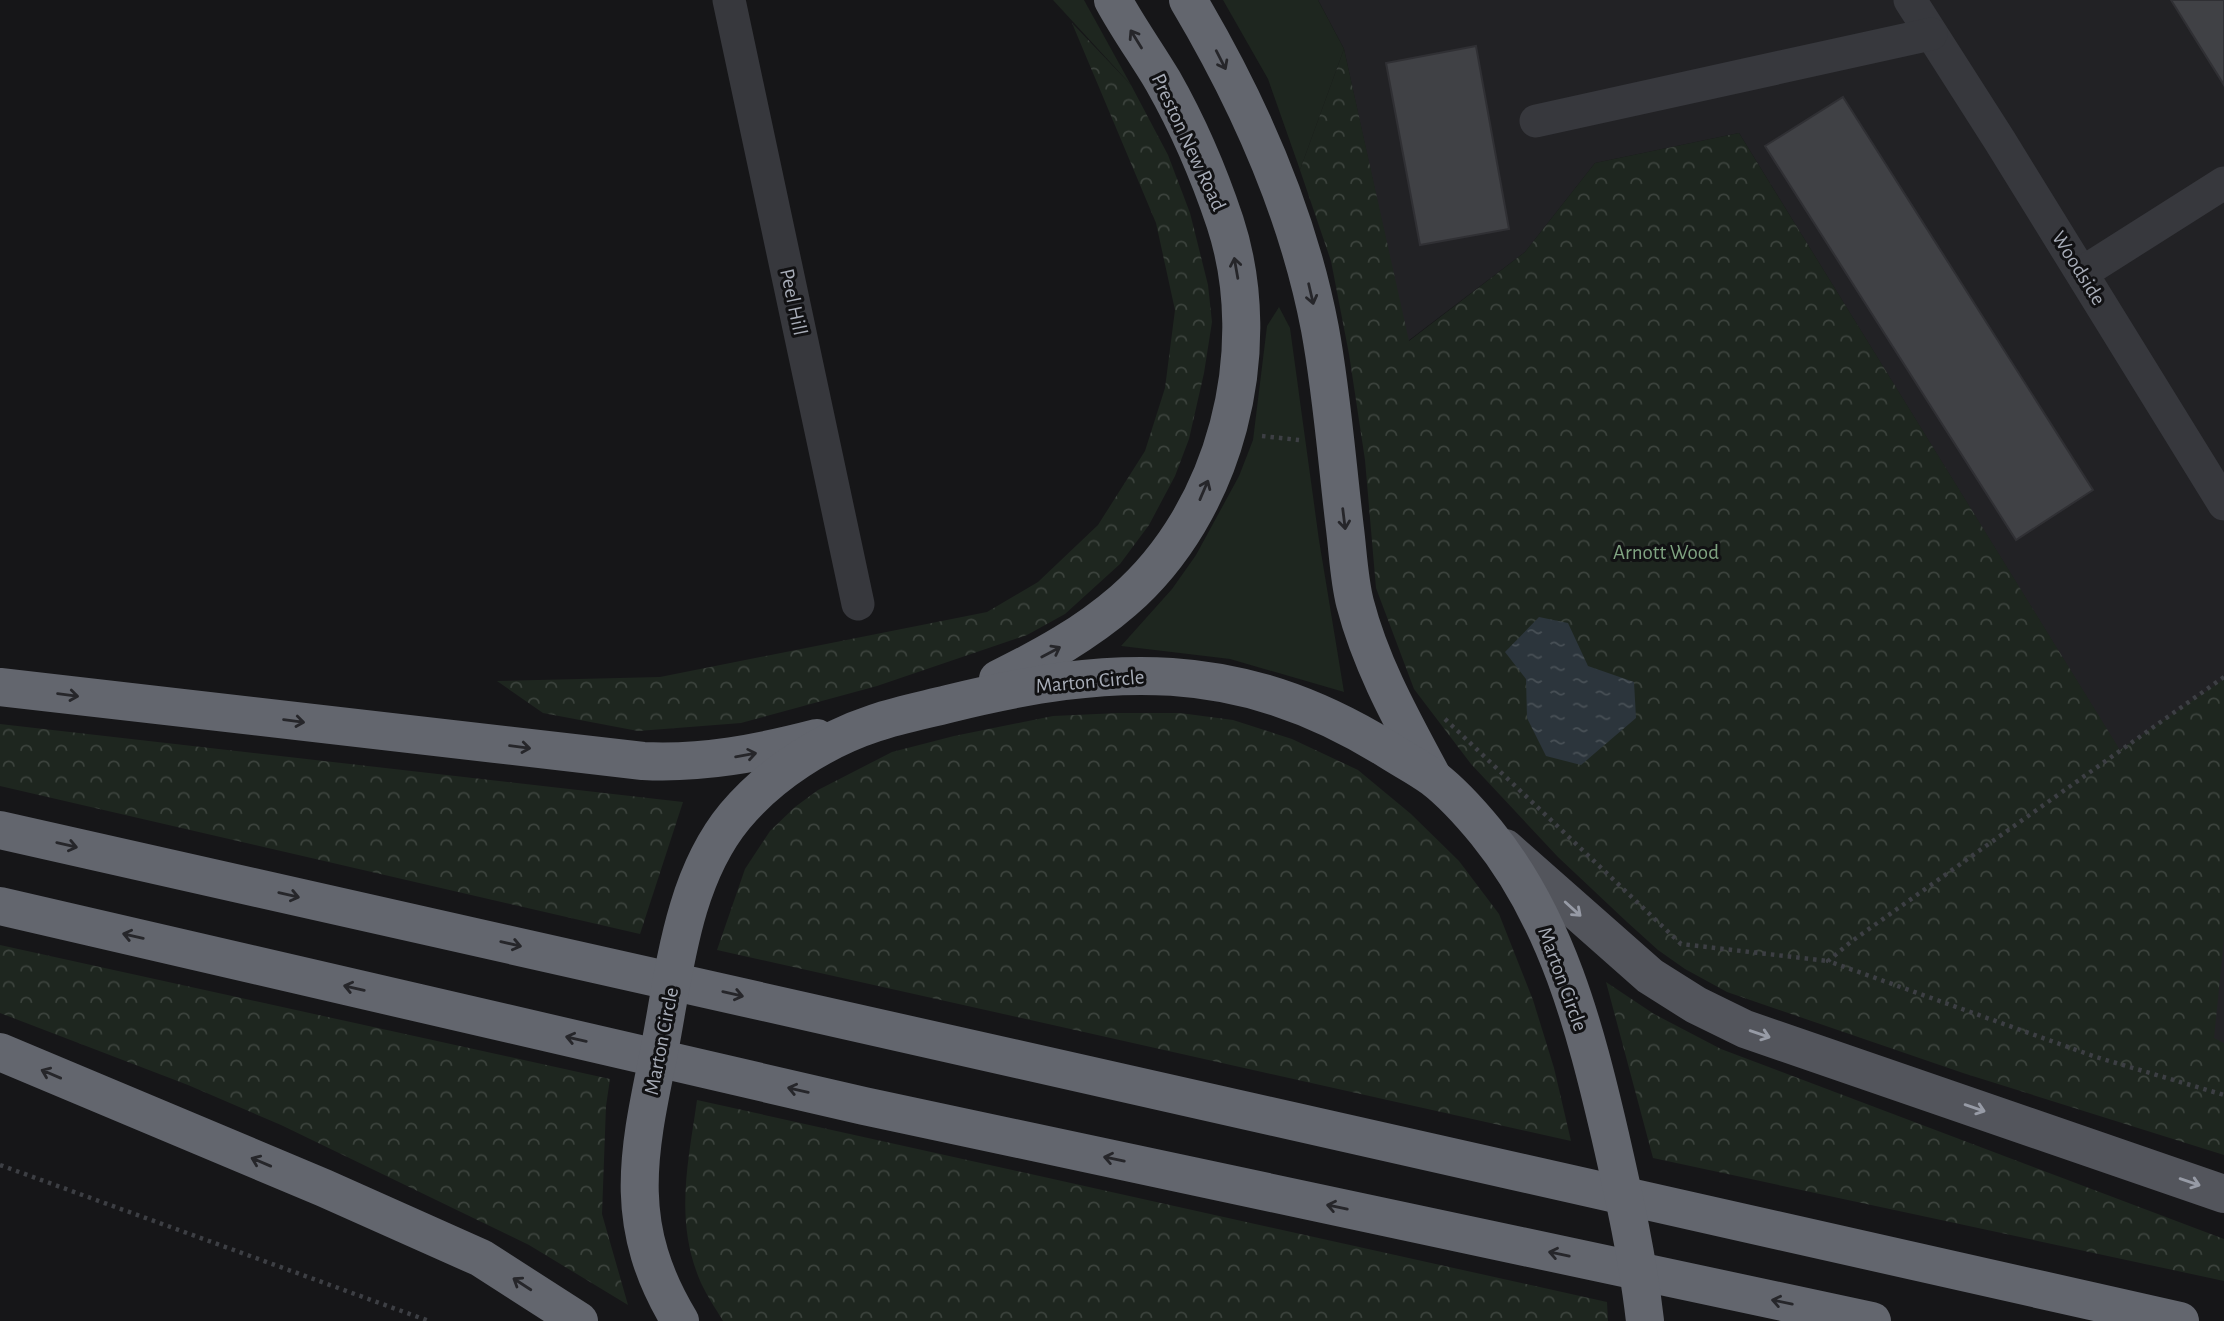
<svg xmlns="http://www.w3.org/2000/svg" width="2224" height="1321" font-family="'Alegreya Sans',sans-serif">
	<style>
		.built { fill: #222225 }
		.green { fill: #1e261f }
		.forest { fill: url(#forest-crowns) }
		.water { fill: url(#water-ripples) }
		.building { fill: #404145; stroke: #303034; stroke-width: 2 }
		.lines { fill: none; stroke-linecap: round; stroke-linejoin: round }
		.path { stroke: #3d3f44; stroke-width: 4.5; stroke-dasharray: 3.5 5; stroke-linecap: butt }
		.street { stroke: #37383d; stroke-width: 33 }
		.primary { stroke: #53555c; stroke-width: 38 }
		.highway { stroke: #63666e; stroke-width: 38 }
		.oneway { stroke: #26262a }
		.oneway2 { stroke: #979ba6 }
		.labels { text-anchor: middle; stroke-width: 6; stroke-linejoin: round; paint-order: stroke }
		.street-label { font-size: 21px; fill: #a8adb8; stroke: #111113 }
		.park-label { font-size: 21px; fill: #7fa381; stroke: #111113 }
	</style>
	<defs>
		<pattern id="forest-crowns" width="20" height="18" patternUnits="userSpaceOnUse" patternTransform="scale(1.75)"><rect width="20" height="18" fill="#1e261f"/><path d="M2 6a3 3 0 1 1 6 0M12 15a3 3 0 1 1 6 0" fill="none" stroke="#3c433d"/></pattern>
		<pattern id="water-ripples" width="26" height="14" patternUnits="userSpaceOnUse" patternTransform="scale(1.75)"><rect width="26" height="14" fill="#2c353c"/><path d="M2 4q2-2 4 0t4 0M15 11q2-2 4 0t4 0" fill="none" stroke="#485056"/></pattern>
	</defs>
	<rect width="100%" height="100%" fill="#161618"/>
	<!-- built -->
	<polygon class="built" points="1318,0 2224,0 2224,1155 2120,751 1739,133 1595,163 1525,252 1408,341 1344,49"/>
	<!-- green -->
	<g class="green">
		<polygon points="1053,0 1084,0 1131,85"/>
		<polygon points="1223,0 1318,0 1344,49 1300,170 1268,79"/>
		<polygon points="1279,307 1290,328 1319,540 1344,692 1230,659 1121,646 1172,589 1196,555 1239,476 1253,440 1267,326"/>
	</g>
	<!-- forest -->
	<g class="forest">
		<polygon points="1072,23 1131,85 1168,155 1190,213 1208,285 1212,322 1204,373 1189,439 1175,476 1149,525 1120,564 1065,614 1027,635 877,686 741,723 638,731 543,713 497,681 660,677 987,612 1038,582 1098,525 1145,451 1165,388 1175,310 1156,223"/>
		<polygon points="1344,49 1409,341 1525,252 1595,163 1739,133 2120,750 2224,679 2224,939 2214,1038 2224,1043 2224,1155 1963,1073 1727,992 1685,969 1658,950 1627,922 1558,857 1471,764 1414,689 1376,588 1365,460 1349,354 1331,261 1300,170"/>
		<polygon points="1118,713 1180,713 1233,720 1292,739 1358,770 1411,814 1459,861 1499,914 1533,1000 1554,1068 1571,1141 717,950 745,869 770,831 795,807 818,790 892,752 954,736 1053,716"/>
		<polygon points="0,724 683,802 640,934 0,786"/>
		<polygon points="0,945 610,1079 606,1106 602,1214 628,1305 529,1245 281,1125 188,1085 0,1013"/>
		<polygon points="1606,982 1654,1014 1721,1049 2224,1239 2224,1281 1653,1158"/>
		<path d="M 697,1100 L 1607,1302 L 1608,1321 L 723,1321 C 716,1309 707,1296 701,1283 C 674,1221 688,1164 697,1100 Z"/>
	</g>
	<!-- water -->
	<polygon class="water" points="1539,617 1568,623 1588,666 1634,682 1636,718 1581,765 1546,756 1527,718 1526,679 1505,652"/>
	<!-- building -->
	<g class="building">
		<polygon points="2171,0 2224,0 2224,85"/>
		<polygon points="1476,46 1509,229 1420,245 1386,63"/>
		<polygon points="1843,97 2093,490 2016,540 1765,146"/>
	</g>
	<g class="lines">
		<!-- path -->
		<g class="path">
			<polyline points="1262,436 1299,440"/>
			<polyline points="2224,677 1852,941 1828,961 2096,1057 2224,1095"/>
			<polyline points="1445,719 1681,944 1828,961"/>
			<polyline points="0,1165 429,1321"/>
		</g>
		<!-- street -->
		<g class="street">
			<polyline points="729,0 858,604"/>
			<polyline points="1910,0 2000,141 2224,504"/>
			<polyline points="1536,121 1931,34"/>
			<polyline points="2082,273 2224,183"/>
		</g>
		<!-- primary -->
		<polyline class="primary" points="1505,848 1650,976 1696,1005 1745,1029 2224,1194"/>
		<!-- highway -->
		<g class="highway">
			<path d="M 1188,0 C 1248,101 1298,213 1320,329 C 1332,394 1337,463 1345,529 C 1348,553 1349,579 1355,603 C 1371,665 1402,720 1432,776"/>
			<path d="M 998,679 C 1043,657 1085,634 1123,601 C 1226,512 1267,350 1225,222 C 1209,174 1188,125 1163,81 C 1147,54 1128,28 1113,0"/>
			<path d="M 0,687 L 643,761 C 703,764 759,753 817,738"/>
			<polyline points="0,830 2180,1321"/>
			<polyline points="0,906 864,1106 1872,1321"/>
			<polyline points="0,1052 324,1188 481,1258 579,1321"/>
			<path d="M 680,1321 C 623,1227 637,1158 658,1057 C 674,977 681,881 735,816 C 770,774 823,740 875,723 C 898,715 924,710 948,704 C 1110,664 1237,657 1385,748 C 1400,758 1418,767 1433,778 C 1450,791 1472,815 1486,832 C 1557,919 1585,1028 1610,1135 C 1624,1196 1638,1259 1645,1321"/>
		</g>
	</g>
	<!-- one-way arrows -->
	<defs><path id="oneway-shaft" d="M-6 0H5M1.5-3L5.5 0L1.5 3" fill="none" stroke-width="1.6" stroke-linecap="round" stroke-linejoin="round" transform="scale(1.75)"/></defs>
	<g class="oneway">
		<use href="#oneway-shaft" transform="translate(1136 39) rotate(-122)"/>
		<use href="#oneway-shaft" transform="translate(1221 60) rotate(63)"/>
		<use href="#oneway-shaft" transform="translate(1236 268) rotate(-100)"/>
		<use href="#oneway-shaft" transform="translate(1311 294) rotate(77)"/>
		<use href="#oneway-shaft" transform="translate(1204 490) rotate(-67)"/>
		<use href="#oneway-shaft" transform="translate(1344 519) rotate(83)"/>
		<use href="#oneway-shaft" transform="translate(1051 652) rotate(-28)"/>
		<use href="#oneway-shaft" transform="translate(68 695) rotate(7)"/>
		<use href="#oneway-shaft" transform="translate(294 721) rotate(7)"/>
		<use href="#oneway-shaft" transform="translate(520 747) rotate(7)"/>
		<use href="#oneway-shaft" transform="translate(746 755) rotate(-10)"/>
		<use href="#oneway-shaft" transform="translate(67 845) rotate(13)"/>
		<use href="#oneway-shaft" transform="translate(289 895) rotate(13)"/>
		<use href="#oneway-shaft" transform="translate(133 936) rotate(-167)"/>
		<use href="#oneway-shaft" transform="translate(511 944) rotate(13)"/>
		<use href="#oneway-shaft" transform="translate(354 988) rotate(-167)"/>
		<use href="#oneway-shaft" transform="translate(733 994) rotate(13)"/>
		<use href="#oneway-shaft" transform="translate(576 1039) rotate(-167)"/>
		<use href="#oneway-shaft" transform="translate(51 1074) rotate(-157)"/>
		<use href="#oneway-shaft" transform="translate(798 1090) rotate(-167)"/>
		<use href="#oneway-shaft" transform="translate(1114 1159) rotate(-168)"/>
		<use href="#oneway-shaft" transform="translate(261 1162) rotate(-157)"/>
		<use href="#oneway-shaft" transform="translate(1337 1207) rotate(-168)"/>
		<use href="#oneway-shaft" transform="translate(1559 1254) rotate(-168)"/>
		<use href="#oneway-shaft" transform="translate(522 1284) rotate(-147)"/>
		<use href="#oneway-shaft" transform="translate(1782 1302) rotate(-168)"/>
	</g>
	<g class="oneway2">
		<use href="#oneway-shaft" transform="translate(1573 909) rotate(42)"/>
		<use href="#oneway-shaft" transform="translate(1760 1034) rotate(19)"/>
		<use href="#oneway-shaft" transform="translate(1975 1108) rotate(19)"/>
		<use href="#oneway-shaft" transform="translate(2190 1182) rotate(19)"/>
	</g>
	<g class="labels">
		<!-- street labels -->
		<g class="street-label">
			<text transform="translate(1189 142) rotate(65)" y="7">Preston New Road</text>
			<text transform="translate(2079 268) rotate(58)" y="7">Woodside</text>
			<text transform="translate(794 302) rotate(78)" y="7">Peel Hill</text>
			<text transform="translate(1090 681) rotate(-5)" y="7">Marton Circle</text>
			<text transform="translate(1563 979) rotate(70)" y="7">Marton Circle</text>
			<text transform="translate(661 1041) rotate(-79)" y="7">Marton Circle</text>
		</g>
		<!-- park labels -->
		<g class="park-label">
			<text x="1666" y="559">Arnott Wood</text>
		</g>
	</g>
</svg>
